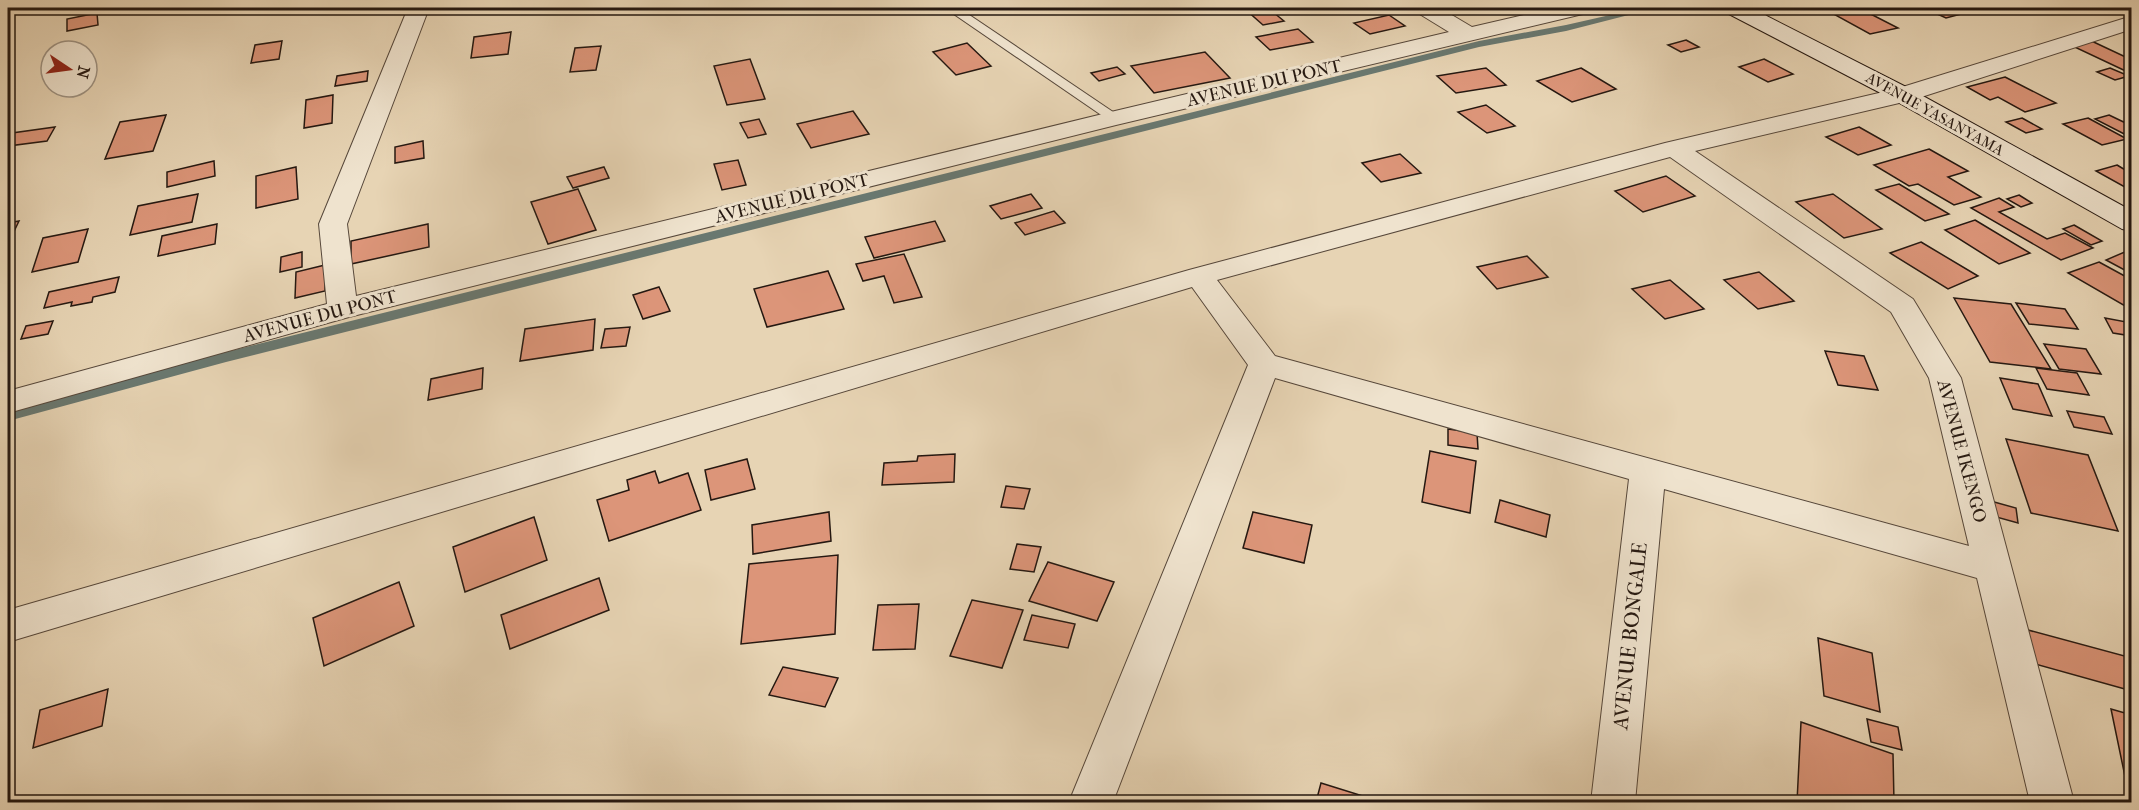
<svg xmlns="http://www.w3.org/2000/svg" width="2139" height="810" font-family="'IM FELL French Canon',serif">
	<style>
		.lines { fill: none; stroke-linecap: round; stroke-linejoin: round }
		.stream { fill: #697870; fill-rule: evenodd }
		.building { fill: #dc9579; stroke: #251811; stroke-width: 1.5 }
		.lane-casing { stroke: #56473a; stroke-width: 2 }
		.street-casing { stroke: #56473a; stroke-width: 2 }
		.secondary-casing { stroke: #251811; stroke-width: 2 }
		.lane { fill: #efe3ce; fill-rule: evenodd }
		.street { fill: #efe3ce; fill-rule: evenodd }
		.secondary { fill: #efe3ce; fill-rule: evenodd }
		.labels { text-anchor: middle; stroke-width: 6; stroke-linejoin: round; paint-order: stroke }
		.far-street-label { font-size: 15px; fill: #251811; stroke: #efe3ce }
		.street-label { font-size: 18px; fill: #251811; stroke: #efe3ce }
		.near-street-label { font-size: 21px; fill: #251811; stroke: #efe3ce }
	</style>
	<rect width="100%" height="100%" fill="#e7d4b4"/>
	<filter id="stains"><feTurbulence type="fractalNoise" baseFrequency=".00333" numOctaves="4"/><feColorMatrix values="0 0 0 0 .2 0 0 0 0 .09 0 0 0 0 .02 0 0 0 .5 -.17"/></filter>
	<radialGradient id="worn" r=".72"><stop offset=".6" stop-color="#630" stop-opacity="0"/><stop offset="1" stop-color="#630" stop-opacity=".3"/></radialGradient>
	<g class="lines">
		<!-- stream -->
		<polygon class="stream" points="1641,8 1656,8 1566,31 1479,47 226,362 8,421 8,411 226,352 1479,41 1566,25"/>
	</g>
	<!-- building -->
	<g class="building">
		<polygon points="1254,8 1268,8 1284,21 1263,25 1245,9"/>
		<polygon points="1847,8 1859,8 1898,28 1870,34 1828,11"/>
		<polygon points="1924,8 1984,8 1946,18"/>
		<polygon points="97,13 98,25 67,31 67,19"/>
		<polygon points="1389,15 1405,26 1370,34 1354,23"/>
		<polygon points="1298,29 1313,42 1270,50 1256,37"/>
		<polygon points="511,32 508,54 471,58 474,37"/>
		<polygon points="2083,37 2132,60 2132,74 2064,42"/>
		<polygon points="1686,40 1699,47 1681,52 1668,45"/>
		<polygon points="282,41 279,59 251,63 255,45"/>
		<polygon points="967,43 991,66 956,75 933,52"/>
		<polygon points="601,46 596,70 570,72 575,48"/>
		<polygon points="1205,52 1230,78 1154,93 1131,66"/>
		<polygon points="750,59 765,99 727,105 714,66"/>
		<polygon points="1764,59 1793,74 1768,82 1739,67"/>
		<polygon points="1117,67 1125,74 1099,81 1091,73"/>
		<polygon points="1486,68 1506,85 1456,93 1437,76"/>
		<polygon points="1581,68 1616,89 1572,102 1537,81"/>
		<polygon points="2110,68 2129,76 2115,80 2097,72"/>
		<polygon points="368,71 367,81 335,86 337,76"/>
		<polygon points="2005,77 2056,103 2025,112 1998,97 1990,100 1967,87"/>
		<polygon points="333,95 332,123 304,128 306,100"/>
		<polygon points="1486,105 1515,126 1487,133 1458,112"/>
		<polygon points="853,111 869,134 811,148 797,124"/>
		<polygon points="166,115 153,151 105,159 120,122"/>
		<polygon points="2109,115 2132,126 2132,138 2095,119"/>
		<polygon points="2022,118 2042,129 2026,133 2006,122"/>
		<polygon points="2088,118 2127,139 2102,145 2063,124"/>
		<polygon points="759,119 766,134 748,138 740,123"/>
		<polygon points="55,127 47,141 8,146 12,133"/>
		<polygon points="1859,127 1891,145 1858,155 1826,137"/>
		<polygon points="423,141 424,158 395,163 395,147"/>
		<polygon points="1929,149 1968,171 1948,177 1981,197 1954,205 1918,184 1909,186 1874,165"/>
		<polygon points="1400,154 1421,173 1381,182 1362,163"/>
		<polygon points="738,160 746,185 722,190 714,164"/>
		<polygon points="214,161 215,176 167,187 167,172"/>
		<polygon points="2117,165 2132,174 2132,191 2096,171"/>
		<polygon points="296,167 298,199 256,208 256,176"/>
		<polygon points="604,167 609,178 573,188 567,177"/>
		<polygon points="1666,176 1695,196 1643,212 1615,191"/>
		<polygon points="1899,184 1949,214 1925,221 1876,190"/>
		<polygon points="578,189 596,230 548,244 531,202"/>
		<polygon points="198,194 192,222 130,235 138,206"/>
		<polygon points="1031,194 1042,208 1001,219 990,206"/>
		<polygon points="1833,194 1882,229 1844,238 1796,202"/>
		<polygon points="2019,195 2032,203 2021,207 2007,199"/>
		<polygon points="1999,198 2014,207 1999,212 2047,239 2065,233 2093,248 2061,260 1971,208"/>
		<polygon points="1054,211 1065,223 1025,235 1015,223"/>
		<polygon points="1975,220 2030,253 1999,264 1945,230"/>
		<polygon points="19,221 8,244 8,223"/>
		<polygon points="935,221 945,241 874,258 865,237"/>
		<polygon points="217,224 215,244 158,256 162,236"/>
		<polygon points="428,224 429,247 351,264 351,241"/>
		<polygon points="2074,225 2102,241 2091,245 2063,229"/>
		<polygon points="88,229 78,262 32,272 43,238"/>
		<polygon points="1921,242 1978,276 1948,289 1890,253"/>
		<polygon points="2127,251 2132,253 2132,274 2106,260"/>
		<polygon points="302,252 302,267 280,272 281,257"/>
		<polygon points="904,254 922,297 894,303 884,276 863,281 856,264"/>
		<polygon points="1527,256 1548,277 1497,289 1477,267"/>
		<polygon points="2099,262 2132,280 2132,310 2068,273"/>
		<polygon points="325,265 325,291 295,298 296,272"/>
		<polygon points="828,271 844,309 767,327 754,289"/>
		<polygon points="1759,272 1794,301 1758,309 1724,280"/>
		<polygon points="119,277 115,292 93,297 92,302 71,306 72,302 44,308 49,292"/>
		<polygon points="1670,280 1704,309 1665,319 1632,289"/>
		<polygon points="659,287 670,311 643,319 633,295"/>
		<polygon points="1954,298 2011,304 2051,369 1990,362"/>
		<polygon points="2016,303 2065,309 2078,329 2029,324"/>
		<polygon points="2105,318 2132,323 2132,336 2113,333"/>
		<polygon points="595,319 593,350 520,361 525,329"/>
		<polygon points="53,321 48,334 21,339 26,326"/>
		<polygon points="630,327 626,346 601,348 605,329"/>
		<polygon points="2044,344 2086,349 2101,374 2059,369"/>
		<polygon points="1825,351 1864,356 1878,390 1838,385"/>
		<polygon points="483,368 482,389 428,400 431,379"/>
		<polygon points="2036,368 2077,373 2089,395 2047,389"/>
		<polygon points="2000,378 2038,384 2052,416 2013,409"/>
		<polygon points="2067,411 2104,417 2112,434 2074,427"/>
		<polygon points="1448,429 1477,433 1478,449 1448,445"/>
		<polygon points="2006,439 2088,455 2118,531 2031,513"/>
		<polygon points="1430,451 1476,461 1470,513 1422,502"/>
		<polygon points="955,454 954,482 882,485 884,463 917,461 918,456"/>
		<polygon points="747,459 755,489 711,500 705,470"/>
		<polygon points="655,471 659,483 688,473 701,510 609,541 597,500 629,490 627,480"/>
		<polygon points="1006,486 1030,489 1024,509 1001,507"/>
		<polygon points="1500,500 1550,515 1546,537 1495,522"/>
		<polygon points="1987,500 2016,508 2018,523 1989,515"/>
		<polygon points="829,512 831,541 753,554 752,525"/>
		<polygon points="1253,512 1312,525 1304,563 1243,548"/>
		<polygon points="534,517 547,560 465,592 453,547"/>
		<polygon points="1017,544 1041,547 1034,572 1010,569"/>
		<polygon points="838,555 835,634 741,644 749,564"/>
		<polygon points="1048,562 1114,582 1097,621 1029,601"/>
		<polygon points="599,578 609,610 510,649 501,615"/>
		<polygon points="399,582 414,626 324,666 313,618"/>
		<polygon points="972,600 1023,610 1002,668 950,656"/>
		<polygon points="919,604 915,649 873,650 878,605"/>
		<polygon points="1032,615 1075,624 1068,648 1024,640"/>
		<polygon points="2028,630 2132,658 2132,691 2035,664"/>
		<polygon points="1818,638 1872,653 1880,712 1824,696"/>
		<polygon points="783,667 838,678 825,707 769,695"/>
		<polygon points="108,689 102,726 33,748 40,710"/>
		<polygon points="2111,709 2132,715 2132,792 2128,791"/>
		<polygon points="1867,719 1898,727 1902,750 1871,742"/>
		<polygon points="1801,722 1893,754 1894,802 1882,799 1883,802 1797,802"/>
		<polygon points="1321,783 1366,797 1365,802 1316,802"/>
	</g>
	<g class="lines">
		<defs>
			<polygon id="lane" points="945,8 959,8 1122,118 1115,122 1110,121"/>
			<g id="street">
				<polygon points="408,8 429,8 347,224 356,296 1115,111 1449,32 1418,13 1416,8 1440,8 1472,27 1554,8 1590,8 1587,13 1116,125 349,317 8,413 8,391 327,304 319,224"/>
				<path d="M 1745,8 L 1775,8 C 1768,18 1750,21 1739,19 L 1736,14 Z"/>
				<path d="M 2132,16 L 2132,29 L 1912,100 L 1695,151 L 1913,299 L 1961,378 L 2074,802 L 2030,802 L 1977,578 L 1664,489 L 1635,802 L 1591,802 L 1629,479 L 1275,378 L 1113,802 L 1069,802 L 1248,365 L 1192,287 L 8,642 L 8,610 L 1189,270 L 1665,143 L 1896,89 ZM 1670,157 L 1891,312 L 1929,378 L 1969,546 L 1275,356 L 1217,280 Z"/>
			</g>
			<polygon id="secondary" points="1724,8 1751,8 1912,90 2132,211 2132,231 2122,229 1894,100 1727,13"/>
		</defs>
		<!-- lane casing -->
		<use href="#lane" class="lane-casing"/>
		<!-- street casing -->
		<use href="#street" class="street-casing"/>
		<!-- secondary casing -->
		<use href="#secondary" class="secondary-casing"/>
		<!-- lane -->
		<use href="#lane" class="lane"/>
		<!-- street -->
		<use href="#street" class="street"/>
		<!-- secondary -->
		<use href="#secondary" class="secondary"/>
	</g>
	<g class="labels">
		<!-- far-street labels -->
		<g class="far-street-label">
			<text transform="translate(1935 114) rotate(29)" y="5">AVENUE YASANYAMA</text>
		</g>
		<!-- street labels -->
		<g class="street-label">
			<text transform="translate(1264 83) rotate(-13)" y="6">AVENUE DU PONT</text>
			<text transform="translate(792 198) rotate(-14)" y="6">AVENUE DU PONT</text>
			<text transform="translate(320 316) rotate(-15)" y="6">AVENUE DU PONT</text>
			<text transform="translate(1962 451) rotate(75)" y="6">AVENUE IKENGO</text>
		</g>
		<!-- near-street labels -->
		<g class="near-street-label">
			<text transform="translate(1630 636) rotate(-84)" y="7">AVENUE BONGALE</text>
		</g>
	</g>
	<!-- margin -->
	<rect width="2139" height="810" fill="none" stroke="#e7d4b4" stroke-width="30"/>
	<rect x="9" y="9" width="2121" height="792" fill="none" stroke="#251811" stroke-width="3"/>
	<rect x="15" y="15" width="2109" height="780" fill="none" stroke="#251811" stroke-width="1.5"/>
	<!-- north arrow -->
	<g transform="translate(69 69) rotate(103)"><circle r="28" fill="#efe3ce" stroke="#9e9282" stroke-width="1.5"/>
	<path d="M0-4.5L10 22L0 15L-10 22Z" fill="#8f2418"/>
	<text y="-9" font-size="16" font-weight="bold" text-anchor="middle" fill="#251811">N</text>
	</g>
	<rect width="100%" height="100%" filter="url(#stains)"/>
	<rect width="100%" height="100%" fill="url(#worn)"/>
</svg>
